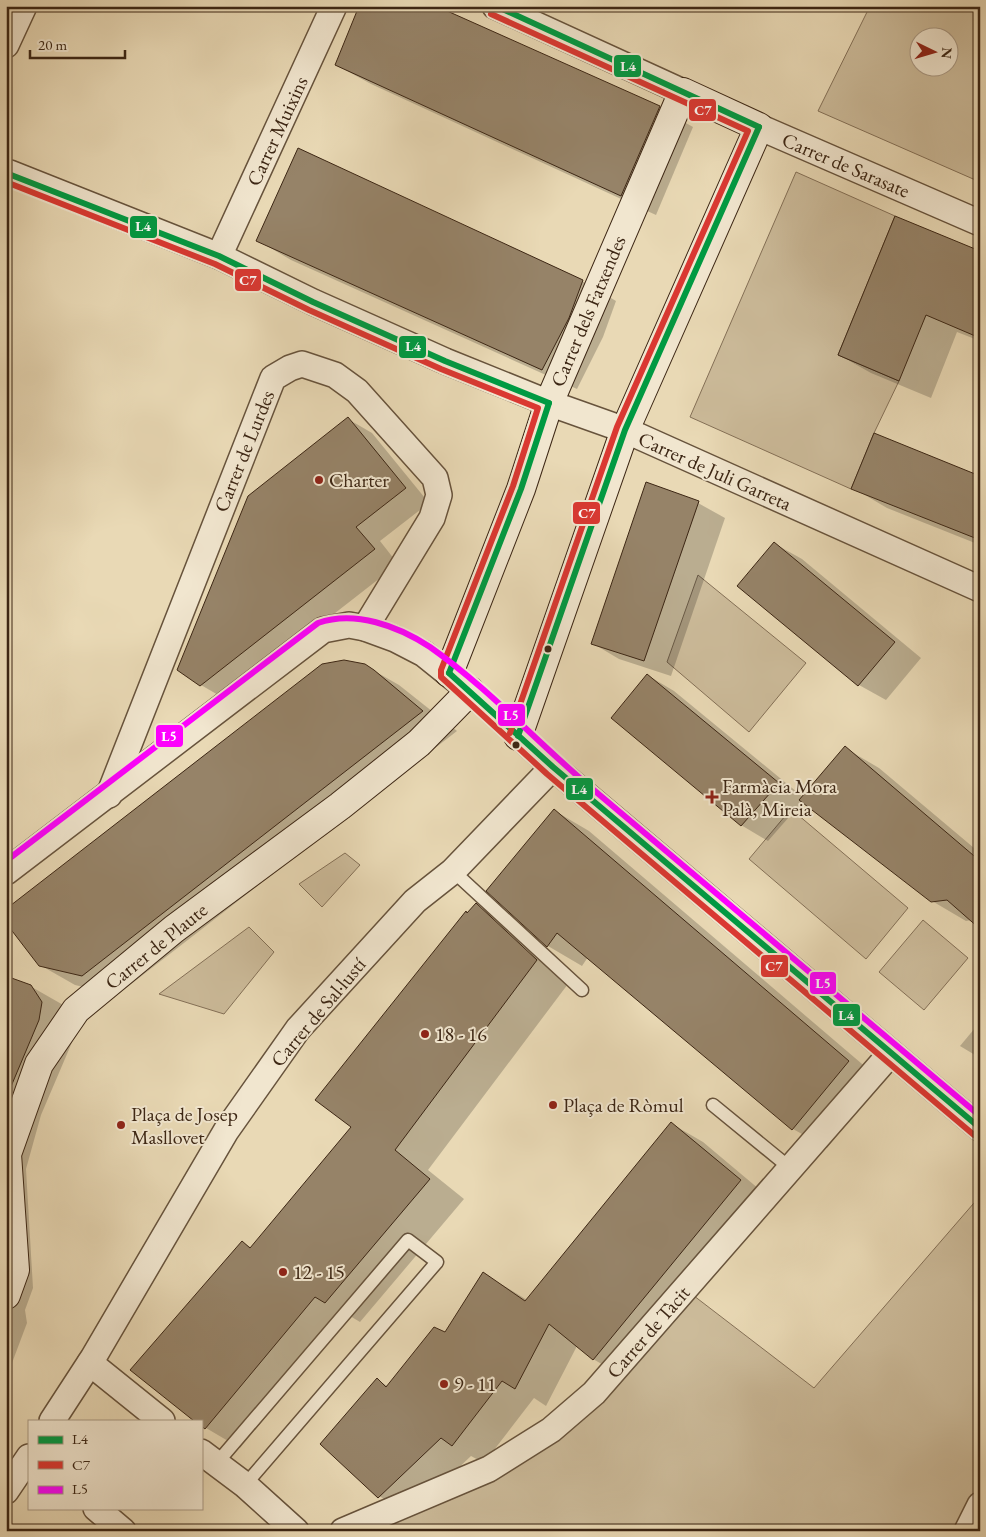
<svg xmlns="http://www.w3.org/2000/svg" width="986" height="1537" font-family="'EB Garamond',serif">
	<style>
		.green { fill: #ccbb9a; stroke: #847057; fill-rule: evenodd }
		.shadow { fill: #0003 }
		.building { fill: #968368; stroke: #3c2614 }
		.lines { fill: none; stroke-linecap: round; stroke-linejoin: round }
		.lane-casing { stroke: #67533c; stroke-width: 15 }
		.street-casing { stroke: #67533c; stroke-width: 28 }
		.secondary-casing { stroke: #3c2614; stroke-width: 30 }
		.lane { stroke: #f1e6cf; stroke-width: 12 }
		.street { stroke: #f1e6cf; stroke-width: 25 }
		.secondary { stroke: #f1e6cf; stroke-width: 28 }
		.bus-1-casing { stroke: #f1e6cf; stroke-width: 10 }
		.bus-2-casing { stroke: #f1e6cf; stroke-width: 10 }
		.bus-3-casing { stroke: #f1e6cf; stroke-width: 10 }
		.bus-1 { stroke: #009a42; stroke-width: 6 }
		.bus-2 { stroke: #da3832; stroke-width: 6 }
		.bus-3 { stroke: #fe00ff; stroke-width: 6 }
		.poi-dot { fill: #8f2418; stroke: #f1e6cf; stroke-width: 2 }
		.bus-dot { fill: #3c2614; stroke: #f1e6cf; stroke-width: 2 }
		.labels { text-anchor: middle; stroke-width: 4; stroke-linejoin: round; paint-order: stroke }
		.street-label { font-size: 20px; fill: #3c2614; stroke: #f1e6cf }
		.poi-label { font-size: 20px; fill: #3c2614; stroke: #f1e6cf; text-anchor: start }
		.line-badge { stroke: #f1e6cf; stroke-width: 2 }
		.badge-label { font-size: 14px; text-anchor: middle; font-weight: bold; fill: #fff }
	</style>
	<rect width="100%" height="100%" fill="#e9d9b5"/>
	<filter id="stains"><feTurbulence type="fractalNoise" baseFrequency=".004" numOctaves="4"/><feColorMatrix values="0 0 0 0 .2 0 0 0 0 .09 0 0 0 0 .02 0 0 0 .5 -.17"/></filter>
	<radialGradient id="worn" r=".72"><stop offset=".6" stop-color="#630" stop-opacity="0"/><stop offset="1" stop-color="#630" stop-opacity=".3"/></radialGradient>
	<!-- green -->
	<g class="green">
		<path d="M 870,6 L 980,6 L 980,182 L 818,111 ZM 918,38 L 948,38 L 948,68 L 918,68 Z"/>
		<polygon points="796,172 895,216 838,355 899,381 874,433 851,489 690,417"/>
		<polygon points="698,575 806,663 749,732 667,662"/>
		<polygon points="791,809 908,908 866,959 749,859"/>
		<polygon points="345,853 360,865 322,907 299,884"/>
		<polygon points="923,920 968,958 924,1010 879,972"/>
		<polygon points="249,927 274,952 224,1014 159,994"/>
		<polygon points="980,1196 980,1505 967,1531 343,1531 551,1430 685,1289 814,1388"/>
	</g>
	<!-- shadow -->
	<g class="shadow">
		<polygon points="360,6 659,108 693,127 656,215 371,84 336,65"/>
		<polygon points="257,240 582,281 616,301 603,337 577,389 291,260"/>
		<polygon points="980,256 980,341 957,332 931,398 871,373 839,355"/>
		<polygon points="348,419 372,433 429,503 380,541 398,564 225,699 201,685"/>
		<polygon points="980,477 980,545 887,508 853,488"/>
		<polygon points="698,503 725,518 671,676 619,659 592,643"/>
		<polygon points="775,544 802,559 921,658 886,700 859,685 739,585"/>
		<polygon points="364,665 399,685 457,731 117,995 75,985 40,965"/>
		<polygon points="647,675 674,691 803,797 845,748 879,768 980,853 980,927 972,920 966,921 932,901 803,801 768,841 741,825"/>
		<polygon points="555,811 589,831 882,1081 827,1148 793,1129 588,957 582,966 548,946 488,891"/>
		<polygon points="476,905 510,924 571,980 428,1170 464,1199 360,1322 350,1316 240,1448 206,1428 242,1242 252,1248 352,1127 468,914"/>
		<polygon points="6,977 30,986 65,1006 76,1023 73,1040 41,1115 26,1169 33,1288 25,1310 27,1323 6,1379"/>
		<polygon points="980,1022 980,1058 960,1046"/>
		<polygon points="672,1124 703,1142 771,1199 624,1377 593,1359 577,1346 546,1406 534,1398 484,1463 471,1456 410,1514 379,1496 378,1380 389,1387 446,1333 483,1273 527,1300"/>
	</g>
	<!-- building -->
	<g class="building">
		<polygon points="359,6 436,6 660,106 621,196 335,65"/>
		<polygon points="298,148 583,280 569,318 542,370 256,241"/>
		<polygon points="895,216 980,251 980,338 926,315 899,381 838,355"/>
		<polygon points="348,417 406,488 356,527 375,549 200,686 177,670 248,496"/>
		<polygon points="874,433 980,476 980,540 851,489"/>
		<polygon points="646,482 699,501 644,661 591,644"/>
		<polygon points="774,542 895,642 858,686 737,586"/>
		<polygon points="344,660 365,664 374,670 423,711 82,976 39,966 6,923 6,909 313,671 322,664"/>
		<polygon points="647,674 779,783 741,826 611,718"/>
		<polygon points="845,746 980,861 980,929 947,900 931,902 799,800"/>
		<polygon points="554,809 849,1061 792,1130 557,933 547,947 486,891"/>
		<polygon points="476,903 537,960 395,1150 430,1179 325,1303 315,1297 205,1429 201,1426 201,1421 194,1421 130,1370 242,1241 250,1248 351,1127 315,1100 466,911 467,913"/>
		<polygon points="6,976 31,985 42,1002 39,1020 7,1096"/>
		<polygon points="671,1122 741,1180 593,1360 549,1324 515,1389 502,1381 452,1446 441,1438 378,1498 320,1444 377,1378 386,1387 434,1327 445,1332 483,1272 525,1301"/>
	</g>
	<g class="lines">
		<defs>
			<g id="lane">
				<polyline points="453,871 582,990"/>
				<polyline points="713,1105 790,1168"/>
				<polyline points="216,1464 408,1240 437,1262 245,1485"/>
			</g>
			<g id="street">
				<polyline points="495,6 683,92"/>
				<polyline points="6,45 24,6"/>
				<polyline points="759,127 980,223"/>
				<polyline points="6,173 10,173 219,256 313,302 445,361 549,403 625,430 980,589"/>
				<polyline points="219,256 334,6"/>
				<polyline points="109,795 273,378 290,368 302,364 335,375 357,391 435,478 439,495 432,518 365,628"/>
				<polyline points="6,872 323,630 349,625 365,628 395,639 424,654 470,691 553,767 980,1128"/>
				<polyline points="90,1363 162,1421"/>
				<polyline points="52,1421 93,1358 226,1131 298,1029 415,901 453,871 553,767"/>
				<polyline points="201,1452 245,1485 296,1531"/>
				<polyline points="6,1491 29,1457"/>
				<polyline points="96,1508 123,1531"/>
				<polyline points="343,1531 489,1469 551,1430 594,1393 891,1053"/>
				<polyline points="967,1531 980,1505"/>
			</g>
			<g id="secondary">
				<polyline points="449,673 521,489 549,403 683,92 759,127 625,430 518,736"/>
				<polyline points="6,1295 15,1270 7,1154 39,1064 76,1010 174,929 340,806 419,743 470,691"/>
			</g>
		</defs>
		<!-- lane casing -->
		<use href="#lane" class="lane-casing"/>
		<!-- street casing -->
		<use href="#street" class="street-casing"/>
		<!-- secondary casing -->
		<use href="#secondary" class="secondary-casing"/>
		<!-- lane -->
		<use href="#lane" class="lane"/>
		<!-- street -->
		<use href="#street" class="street"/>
		<!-- secondary -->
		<use href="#secondary" class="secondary"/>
		<defs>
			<g id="bus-1">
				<polyline points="496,6 759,127"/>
				<polyline points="6,173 219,256 313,302 445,361 549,403"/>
				<polyline points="449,673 553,767 980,1128"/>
				<polyline points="449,673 521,489 549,403"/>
				<polyline points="518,736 625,430 759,127"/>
			</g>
			<g id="bus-2">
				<polyline points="491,14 748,131 617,427 510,733"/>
				<polyline points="6,182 215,264 309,310 441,369 538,408 513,486 441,670 441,677 547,774 974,1135"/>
			</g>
			<path id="bus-3" d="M 6,861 L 318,623 C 355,610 398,626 430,647 C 487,687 536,741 589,786 C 719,896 850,1006 980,1116"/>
		</defs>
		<!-- bus-1 casing -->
		<use href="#bus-1" class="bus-1-casing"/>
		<!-- bus-2 casing -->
		<use href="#bus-2" class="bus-2-casing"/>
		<!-- bus-3 casing -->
		<use href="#bus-3" class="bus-3-casing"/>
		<!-- bus-1 -->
		<use href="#bus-1" class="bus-1"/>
		<!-- bus-2 -->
		<use href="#bus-2" class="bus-2"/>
		<!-- bus-3 -->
		<use href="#bus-3" class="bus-3"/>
	</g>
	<!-- markers -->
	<g class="poi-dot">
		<circle cx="319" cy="480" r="5"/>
		<path d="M709.5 789.5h5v5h5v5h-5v5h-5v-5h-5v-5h5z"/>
		<circle cx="425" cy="1034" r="5"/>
		<circle cx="553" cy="1105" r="5"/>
		<circle cx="121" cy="1125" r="5"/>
		<circle cx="283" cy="1272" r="5"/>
		<circle cx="444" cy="1384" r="5"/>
	</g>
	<g class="bus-dot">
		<circle cx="548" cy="649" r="4.5"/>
		<circle cx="516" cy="745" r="4.5"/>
	</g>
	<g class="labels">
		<!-- street labels -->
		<g class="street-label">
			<text transform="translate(277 131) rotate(-65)" y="7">Carrer Muixins</text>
			<text transform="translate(846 165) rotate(23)" y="7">Carrer de Sarasate</text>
			<text transform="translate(588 311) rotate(-67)" y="7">Carrer dels Fatxendes</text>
			<text transform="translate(244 451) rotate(-68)" y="7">Carrer de Lurdes</text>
			<text transform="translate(715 471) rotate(24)" y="7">Carrer de Juli Garreta</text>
			<text transform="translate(156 946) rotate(-39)" y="7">Carrer de Plaute</text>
			<text transform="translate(318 1012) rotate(-50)" y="7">Carrer de Sal·lustí</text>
			<text transform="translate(648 1332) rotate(-49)" y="7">Carrer de Tàcit</text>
		</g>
		<!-- poi labels -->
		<g class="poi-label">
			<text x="329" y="487">Charter</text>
			<text x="722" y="793">Farmàcia Mora<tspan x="722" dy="23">Palà, Mireia</tspan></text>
			<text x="435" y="1041">18 - 16</text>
			<text x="563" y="1112">Plaça de Ròmul</text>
			<text x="131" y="1121">Plaça de Josep<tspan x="131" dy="23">Masllovet</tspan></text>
			<text x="293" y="1279">12 - 15</text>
			<text x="454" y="1391">9 - 11</text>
		</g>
	</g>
	<g class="line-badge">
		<rect x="613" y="54" width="29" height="24" rx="5" fill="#009a42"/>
		<rect x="688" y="98" width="29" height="24" rx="5" fill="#da3832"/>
		<rect x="129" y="215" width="29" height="24" rx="5" fill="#009a42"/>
		<rect x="234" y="268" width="28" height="24" rx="5" fill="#da3832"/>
		<rect x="398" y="335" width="29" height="24" rx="5" fill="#009a42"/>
		<rect x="572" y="501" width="29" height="24" rx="5" fill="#da3832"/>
		<rect x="497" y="703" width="29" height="24" rx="5" fill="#fe00ff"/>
		<rect x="155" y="724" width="29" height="24" rx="5" fill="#fe00ff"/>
		<rect x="565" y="777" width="29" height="24" rx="5" fill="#009a42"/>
		<rect x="760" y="954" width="29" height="24" rx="5" fill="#da3832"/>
		<rect x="809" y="971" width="28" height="24" rx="5" fill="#fe00ff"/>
		<rect x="832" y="1003" width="29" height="24" rx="5" fill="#009a42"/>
	</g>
	<g class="badge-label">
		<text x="628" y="71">L4</text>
		<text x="703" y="115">C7</text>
		<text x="143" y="231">L4</text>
		<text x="248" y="285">C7</text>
		<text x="413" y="351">L4</text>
		<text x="587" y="518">C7</text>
		<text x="511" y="720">L5</text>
		<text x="169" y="741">L5</text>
		<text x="579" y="794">L4</text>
		<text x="774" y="971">C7</text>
		<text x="823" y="988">L5</text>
		<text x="846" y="1020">L4</text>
	</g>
	<!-- margin -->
	<rect width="986" height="1537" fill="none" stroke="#e9d9b5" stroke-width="25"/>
	<rect x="8" y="8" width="971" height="1522" fill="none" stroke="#3c2614" stroke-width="2.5"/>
	<rect x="12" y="12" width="961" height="1512" fill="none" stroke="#3c2614"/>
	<!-- legend -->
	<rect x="28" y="1420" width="175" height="90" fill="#f1e6cf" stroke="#a99984"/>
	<rect x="38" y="1436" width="25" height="8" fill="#009a42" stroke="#a99984"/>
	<text x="72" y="1444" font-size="15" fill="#3c2614">L4</text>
	<rect x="38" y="1461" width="25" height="8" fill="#da3832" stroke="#a99984"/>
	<text x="72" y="1470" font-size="15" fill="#3c2614">C7</text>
	<rect x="38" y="1486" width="25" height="8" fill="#fe00ff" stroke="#a99984"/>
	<text x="72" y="1494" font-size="15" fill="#3c2614">L5</text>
	<!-- north arrow -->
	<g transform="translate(934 52) rotate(95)"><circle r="24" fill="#f1e6cf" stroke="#a99984"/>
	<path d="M0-4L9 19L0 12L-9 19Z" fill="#8f2418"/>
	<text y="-8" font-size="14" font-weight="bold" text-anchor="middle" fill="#3c2614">N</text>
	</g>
	<!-- scale -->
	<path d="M30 50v8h95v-8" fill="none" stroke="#3c2614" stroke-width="2.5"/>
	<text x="38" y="50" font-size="15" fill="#3c2614" stroke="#f1e6cf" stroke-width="4" paint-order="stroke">20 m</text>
	<rect width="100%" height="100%" filter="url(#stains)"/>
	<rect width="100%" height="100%" fill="url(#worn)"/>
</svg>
